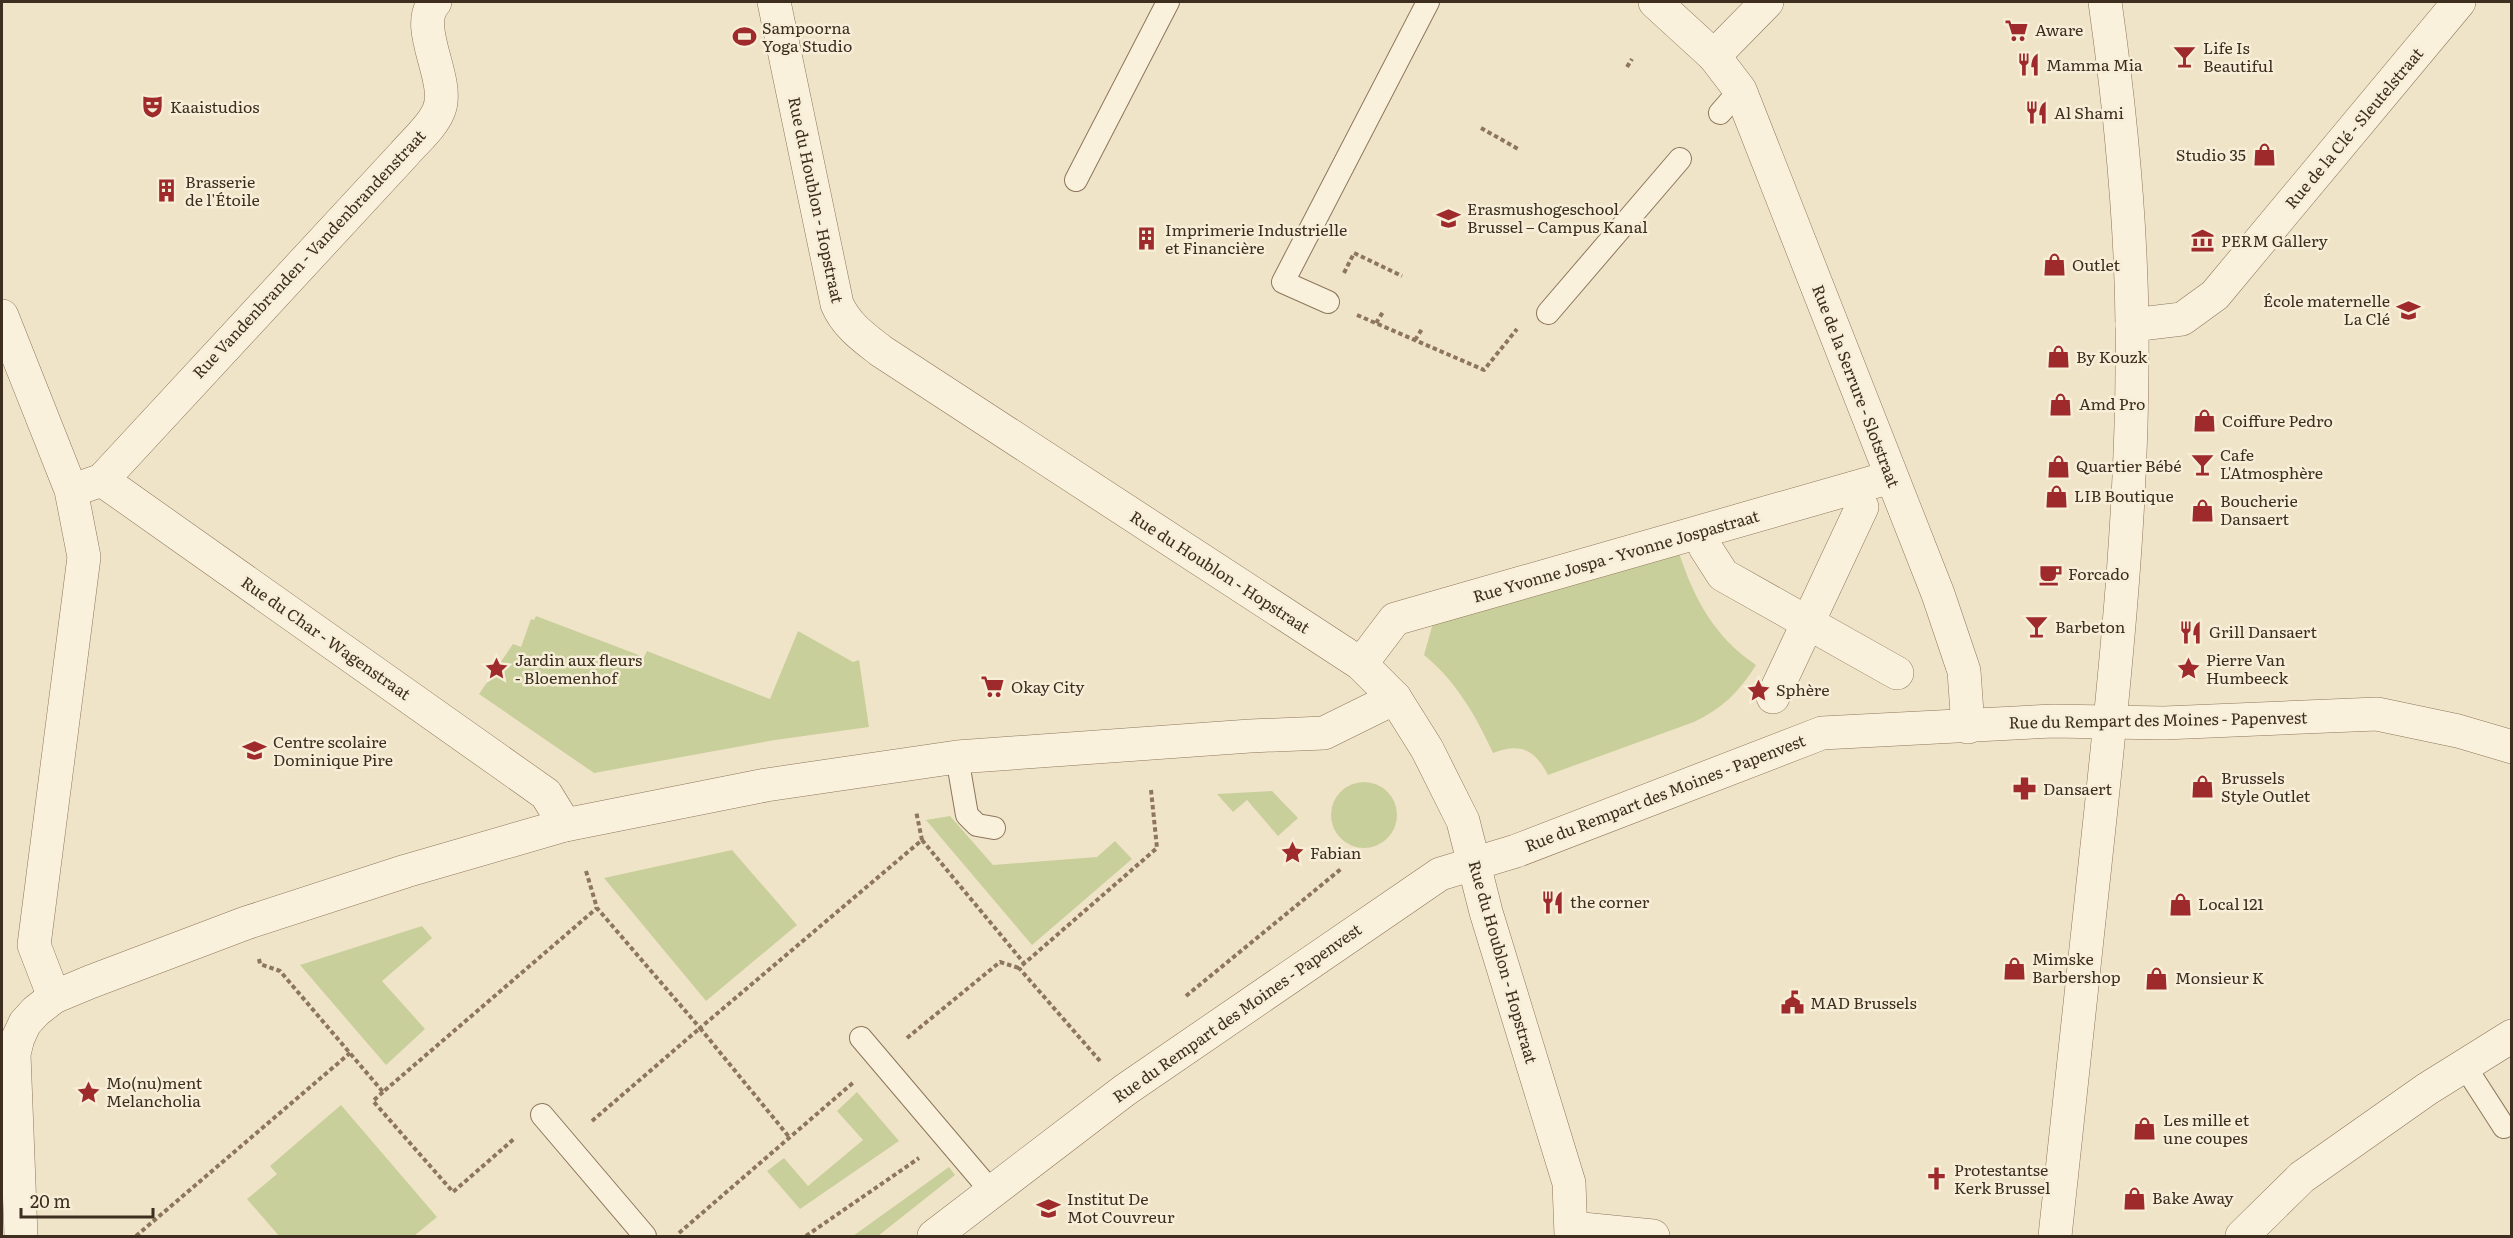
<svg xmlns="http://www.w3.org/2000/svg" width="2513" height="1238" font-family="Literata,serif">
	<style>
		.green { fill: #c9cf9b }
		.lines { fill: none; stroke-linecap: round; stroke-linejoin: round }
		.service-casing { stroke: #8d765c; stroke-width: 24 }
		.pedestrian-casing { stroke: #8d765c; stroke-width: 34 }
		.minor-casing { stroke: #8d765c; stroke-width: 34 }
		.tertiary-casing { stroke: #8d765c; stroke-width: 34 }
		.path { stroke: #8d765c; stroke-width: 4; stroke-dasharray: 4.5 3; stroke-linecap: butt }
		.service { stroke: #faf1dc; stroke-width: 22 }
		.pedestrian { stroke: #faf1dc; stroke-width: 33 }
		.minor { stroke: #faf1dc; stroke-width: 33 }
		.tertiary { stroke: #faf1dc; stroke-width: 33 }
		.labels { text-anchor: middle; stroke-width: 5; stroke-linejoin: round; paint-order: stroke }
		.poi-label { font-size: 16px; fill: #3d2e20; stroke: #f7eed8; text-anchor: start }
		.street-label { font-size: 16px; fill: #3d2e20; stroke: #f7eed8 }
	</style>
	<rect width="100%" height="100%" fill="#f0e4c8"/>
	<!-- green -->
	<g class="green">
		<path d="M 1679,553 C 1694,598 1714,637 1756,665 C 1739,692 1723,708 1694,722 L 1548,775 C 1535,750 1520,742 1493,753 C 1476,716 1456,681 1424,655 L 1433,623 Z"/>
		<polygon points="536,616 644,657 647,651 770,699 798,631 853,662 859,660 869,727 775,740 594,773 479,694 513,644 521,647 531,619 534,620"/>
		<circle cx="1364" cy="815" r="33"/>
		<polygon points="1272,791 1298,818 1278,836 1247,800 1233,812 1217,794"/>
		<polygon points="950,816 993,865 1097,857 1115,841 1132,859 1032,945 926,820"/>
		<polygon points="732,850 797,925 706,1001 604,878"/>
		<polygon points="422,926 432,938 382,981 425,1029 386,1065 300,965"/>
		<polygon points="857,1092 899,1141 800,1209 767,1171 784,1158 808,1186 863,1140 837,1111"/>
		<polygon points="341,1105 437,1217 414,1236 279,1236 247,1199 277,1174 270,1166"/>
		<polygon points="949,1167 955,1175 878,1236 853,1236"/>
	</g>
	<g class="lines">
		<defs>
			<g id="service">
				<polyline points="1720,113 1740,90"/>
				<polyline points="1076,180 1168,2"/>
				<polyline points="1328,302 1283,282 1428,2"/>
				<polyline points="1548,313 1680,159"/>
				<polyline points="957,757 967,815 977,825 994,828"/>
				<polyline points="861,1038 991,1191"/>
				<polyline points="2464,1065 2504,1127"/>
				<polyline points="542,1115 645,1236"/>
			</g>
			<g id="pedestrian">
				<polyline points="1705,547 1723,575 1897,673"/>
				<polyline points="1773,697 1862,507"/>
			</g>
			<g id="minor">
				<path d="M 774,2 L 837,304 C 846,325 863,337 881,351 L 1361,664 L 1395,698 L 1427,749 L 1463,821 L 1486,912 L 1569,1183 L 1571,1236"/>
				<polyline points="1655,2 1714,56 1740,90 1938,594 1964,671 1968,727"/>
				<polyline points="1714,56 1767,2"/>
				<polyline points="2,316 71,490 84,557 34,945 54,997"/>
				<polyline points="2132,325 2182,319 2215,295 2459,2"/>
				<path d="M 102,480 L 404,154 C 415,141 433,126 439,110 C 451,79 412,27 435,2"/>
				<polyline points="82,487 102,480 546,794 565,825"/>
				<polyline points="1361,664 1395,619 1891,477"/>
				<polyline points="1572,1228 1653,1236"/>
				<polyline points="21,1236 14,1054 18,1038 25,1023 36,1011 54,997 90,982 246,923 406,871 565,825 766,785 957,757 1250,736 1324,733 1395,698"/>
				<polyline points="934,1236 1125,1090 1440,874 1516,851 1822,733 2053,721 2164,723 2377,714 2458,731 2512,747"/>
				<polyline points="2242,1236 2302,1177 2427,1089 2512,1036"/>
			</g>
			<path id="tertiary" d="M 2055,1236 C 2069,1094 2085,952 2101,809 C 2118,648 2134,486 2132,324 C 2131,217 2120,108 2105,2"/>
		</defs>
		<!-- service casing -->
		<use href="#service" class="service-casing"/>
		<!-- pedestrian casing -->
		<use href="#pedestrian" class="pedestrian-casing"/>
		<!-- minor casing -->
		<use href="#minor" class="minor-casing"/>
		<!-- tertiary casing -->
		<use href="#tertiary" class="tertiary-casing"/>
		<!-- path -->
		<g class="path">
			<polyline points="1627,67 1632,59"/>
			<polyline points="1481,128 1520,150"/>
			<polyline points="1344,273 1354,253 1402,276"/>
			<polyline points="1357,315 1484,370 1517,329"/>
			<polyline points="1376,323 1383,312"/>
			<polyline points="1415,340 1422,329"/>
			<polyline points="922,840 1024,963"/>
			<polyline points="586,871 597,908 700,1028 922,840 916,811"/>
			<polyline points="259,959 260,964 280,971 383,1092 597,908"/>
			<polyline points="1186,996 1341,869"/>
			<polyline points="907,1038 1000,962 1019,968"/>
			<polyline points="1100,1061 1019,968 1157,848 1151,790"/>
			<polyline points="383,1092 373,1101 453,1192 515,1138"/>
			<polyline points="592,1121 700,1028 790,1138"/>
			<polyline points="679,1233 855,1081"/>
			<polyline points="136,1236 350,1053"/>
			<polyline points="806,1236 919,1158"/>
		</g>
		<!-- service -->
		<use href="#service" class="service"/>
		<!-- pedestrian -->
		<use href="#pedestrian" class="pedestrian"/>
		<!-- minor -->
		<use href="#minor" class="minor"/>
		<!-- tertiary -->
		<use href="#tertiary" class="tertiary"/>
	</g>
	<!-- icons -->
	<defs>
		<symbol id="supermarket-bare" viewBox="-9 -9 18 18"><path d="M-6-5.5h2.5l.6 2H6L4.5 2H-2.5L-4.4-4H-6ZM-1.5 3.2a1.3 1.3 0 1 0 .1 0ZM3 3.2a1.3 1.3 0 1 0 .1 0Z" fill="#9e2a2b" stroke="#f7eed8" stroke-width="2.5" paint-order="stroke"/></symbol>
		<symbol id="stadium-bare" viewBox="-9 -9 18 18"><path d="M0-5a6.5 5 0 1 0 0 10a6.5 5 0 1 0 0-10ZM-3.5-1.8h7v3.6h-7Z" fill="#9e2a2b" stroke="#f7eed8" stroke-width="2.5" paint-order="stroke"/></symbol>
		<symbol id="bar-bare" viewBox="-9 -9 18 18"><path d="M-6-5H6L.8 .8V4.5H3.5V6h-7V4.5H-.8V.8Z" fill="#9e2a2b" stroke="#f7eed8" stroke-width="2.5" paint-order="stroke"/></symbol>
		<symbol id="restaurant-bare" viewBox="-9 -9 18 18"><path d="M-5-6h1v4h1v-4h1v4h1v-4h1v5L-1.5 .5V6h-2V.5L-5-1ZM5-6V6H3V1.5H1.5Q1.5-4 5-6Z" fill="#9e2a2b" stroke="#f7eed8" stroke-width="2.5" paint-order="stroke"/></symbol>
		<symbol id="theatre-bare" viewBox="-9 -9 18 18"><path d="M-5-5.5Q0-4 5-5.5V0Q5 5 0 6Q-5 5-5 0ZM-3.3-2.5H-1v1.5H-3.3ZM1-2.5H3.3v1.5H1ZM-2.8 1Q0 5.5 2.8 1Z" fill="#9e2a2b" stroke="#f7eed8" stroke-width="2.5" paint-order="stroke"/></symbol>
		<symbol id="shop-bare" viewBox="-9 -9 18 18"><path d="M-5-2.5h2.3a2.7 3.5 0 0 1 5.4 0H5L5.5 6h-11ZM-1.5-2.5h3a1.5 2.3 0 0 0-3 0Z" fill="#9e2a2b" stroke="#f7eed8" stroke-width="2.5" paint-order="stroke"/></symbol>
		<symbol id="building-bare" viewBox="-9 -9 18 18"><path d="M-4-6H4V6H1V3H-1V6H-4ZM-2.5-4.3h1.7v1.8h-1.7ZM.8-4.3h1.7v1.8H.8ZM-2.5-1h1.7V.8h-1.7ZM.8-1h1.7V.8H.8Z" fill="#9e2a2b" stroke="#f7eed8" stroke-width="2.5" paint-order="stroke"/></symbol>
		<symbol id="university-bare" viewBox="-9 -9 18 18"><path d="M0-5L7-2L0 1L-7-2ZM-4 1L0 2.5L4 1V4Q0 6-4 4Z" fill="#9e2a2b" stroke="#f7eed8" stroke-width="2.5" paint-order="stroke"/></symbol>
		<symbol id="museum-bare" viewBox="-9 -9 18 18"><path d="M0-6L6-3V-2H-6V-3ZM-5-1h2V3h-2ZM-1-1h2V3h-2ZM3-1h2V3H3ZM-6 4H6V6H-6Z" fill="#9e2a2b" stroke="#f7eed8" stroke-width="2.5" paint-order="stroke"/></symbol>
		<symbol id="school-bare" viewBox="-9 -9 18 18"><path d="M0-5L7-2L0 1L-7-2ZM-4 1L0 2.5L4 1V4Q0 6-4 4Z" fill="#9e2a2b" stroke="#f7eed8" stroke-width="2.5" paint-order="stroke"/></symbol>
		<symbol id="cafe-bare" viewBox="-9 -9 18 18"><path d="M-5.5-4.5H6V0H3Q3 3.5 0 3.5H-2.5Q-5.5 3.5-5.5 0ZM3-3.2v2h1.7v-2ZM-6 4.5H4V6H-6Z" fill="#9e2a2b" stroke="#f7eed8" stroke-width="2.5" paint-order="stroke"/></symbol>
		<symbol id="sight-bare" viewBox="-9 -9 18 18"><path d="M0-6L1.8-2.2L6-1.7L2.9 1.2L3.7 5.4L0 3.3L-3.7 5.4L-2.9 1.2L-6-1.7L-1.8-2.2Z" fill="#9e2a2b" stroke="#f7eed8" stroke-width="2.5" paint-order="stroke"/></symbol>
		<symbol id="pharmacy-bare" viewBox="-9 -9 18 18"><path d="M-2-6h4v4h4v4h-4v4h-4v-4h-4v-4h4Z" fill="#9e2a2b" stroke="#f7eed8" stroke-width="2.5" paint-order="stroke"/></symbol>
		<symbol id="civic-bare" viewBox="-9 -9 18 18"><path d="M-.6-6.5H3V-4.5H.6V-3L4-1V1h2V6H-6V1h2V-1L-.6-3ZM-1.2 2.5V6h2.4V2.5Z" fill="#9e2a2b" stroke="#f7eed8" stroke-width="2.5" paint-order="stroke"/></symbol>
		<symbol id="church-bare" viewBox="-9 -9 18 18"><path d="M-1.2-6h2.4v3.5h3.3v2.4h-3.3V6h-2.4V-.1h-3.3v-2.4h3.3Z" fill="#9e2a2b" stroke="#f7eed8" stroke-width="2.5" paint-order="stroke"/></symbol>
	</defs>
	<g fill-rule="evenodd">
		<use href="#supermarket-bare" x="2000" y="14" width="33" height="33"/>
		<use href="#stadium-bare" x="728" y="20" width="33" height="33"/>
		<use href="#bar-bare" x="2168" y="40" width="33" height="33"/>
		<use href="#restaurant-bare" x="2012" y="48" width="33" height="33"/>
		<use href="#theatre-bare" x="136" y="90" width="33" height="33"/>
		<use href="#restaurant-bare" x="2020" y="96" width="33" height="33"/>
		<use href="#shop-bare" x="2248" y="138" width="33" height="33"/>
		<use href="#building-bare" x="150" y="174" width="33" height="33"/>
		<use href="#university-bare" x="1432" y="202" width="33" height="33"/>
		<use href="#building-bare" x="1130" y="222" width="33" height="33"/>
		<use href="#museum-bare" x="2186" y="224" width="33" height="33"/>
		<use href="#shop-bare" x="2038" y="248" width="33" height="33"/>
		<use href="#school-bare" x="2392" y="294" width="33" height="33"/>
		<use href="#shop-bare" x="2042" y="340" width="33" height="33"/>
		<use href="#shop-bare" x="2044" y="388" width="33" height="33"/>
		<use href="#shop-bare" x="2188" y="404" width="33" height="33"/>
		<use href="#bar-bare" x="2186" y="448" width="33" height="33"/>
		<use href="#shop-bare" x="2042" y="450" width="33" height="33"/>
		<use href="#shop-bare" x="2040" y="480" width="33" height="33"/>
		<use href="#shop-bare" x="2186" y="494" width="33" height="33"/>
		<use href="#cafe-bare" x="2034" y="558" width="33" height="33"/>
		<use href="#bar-bare" x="2020" y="610" width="33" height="33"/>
		<use href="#restaurant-bare" x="2174" y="616" width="33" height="33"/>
		<use href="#sight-bare" x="480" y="652" width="33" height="33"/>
		<use href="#sight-bare" x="2172" y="652" width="33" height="33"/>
		<use href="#supermarket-bare" x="976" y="670" width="33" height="33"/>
		<use href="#sight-bare" x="1742" y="674" width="33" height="33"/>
		<use href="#school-bare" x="238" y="734" width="33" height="33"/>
		<use href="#shop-bare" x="2186" y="770" width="33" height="33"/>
		<use href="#pharmacy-bare" x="2008" y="772" width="33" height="33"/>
		<use href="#sight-bare" x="1276" y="836" width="33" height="33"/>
		<use href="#restaurant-bare" x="1536" y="886" width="33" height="33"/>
		<use href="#shop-bare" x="2164" y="888" width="33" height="33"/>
		<use href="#shop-bare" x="1998" y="952" width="33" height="33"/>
		<use href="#shop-bare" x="2140" y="962" width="33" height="33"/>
		<use href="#civic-bare" x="1776" y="986" width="33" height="33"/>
		<use href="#sight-bare" x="72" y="1076" width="33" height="33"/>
		<use href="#shop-bare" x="2128" y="1112" width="33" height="33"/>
		<use href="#church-bare" x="1920" y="1162" width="33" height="33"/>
		<use href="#shop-bare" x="2118" y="1182" width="33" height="33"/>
		<use href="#school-bare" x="1032" y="1192" width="33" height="33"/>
	</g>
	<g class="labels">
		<!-- poi labels -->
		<g class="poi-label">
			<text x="762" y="34">Sampoorna<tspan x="762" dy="18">Yoga Studio</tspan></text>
			<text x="2035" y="36">Aware</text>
			<text x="2203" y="54">Life Is<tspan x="2203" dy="18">Beautiful</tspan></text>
			<text x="2046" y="71">Mamma Mia</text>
			<text x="170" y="113">Kaaistudios</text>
			<text x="2054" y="119">Al Shami</text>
			<text x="2246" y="161" text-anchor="end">Studio 35</text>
			<text x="185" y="188">Brasserie<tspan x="185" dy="18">de l'Étoile</tspan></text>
			<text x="1467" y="215">Erasmushogeschool<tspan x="1467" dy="18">Brussel – Campus Kanal</tspan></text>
			<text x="1165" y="236">Imprimerie Industrielle<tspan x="1165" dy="18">et Financière</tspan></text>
			<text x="2221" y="247">PERM Gallery</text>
			<text x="2072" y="271">Outlet</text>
			<text x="2390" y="307" text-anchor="end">École maternelle<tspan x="2390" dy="18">La Clé</tspan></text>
			<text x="2076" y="363">By Kouzk</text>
			<text x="2079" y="410">Amd Pro</text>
			<text x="2222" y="427">Coiffure Pedro</text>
			<text x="2220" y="461">Cafe<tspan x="2220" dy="18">L'Atmosphère</tspan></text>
			<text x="2076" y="472">Quartier Bébé</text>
			<text x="2074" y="502">LIB Boutique</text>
			<text x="2220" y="507">Boucherie<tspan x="2220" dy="18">Dansaert</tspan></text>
			<text x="2068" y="580">Forcado</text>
			<text x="2055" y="633">Barbeton</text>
			<text x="2209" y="638">Grill Dansaert</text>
			<text x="515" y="666">Jardin aux fleurs<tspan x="515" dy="18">- Bloemenhof</tspan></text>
			<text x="2206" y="666">Pierre Van<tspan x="2206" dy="18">Humbeeck</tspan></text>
			<text x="1011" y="693">Okay City</text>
			<text x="1776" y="696">Sphère</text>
			<text x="273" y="748">Centre scolaire<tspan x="273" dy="18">Dominique Pire</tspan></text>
			<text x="2221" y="784">Brussels<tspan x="2221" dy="18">Style Outlet</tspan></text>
			<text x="2043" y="795">Dansaert</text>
			<text x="1310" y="859">Fabian</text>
			<text x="1570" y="908">the corner</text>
			<text x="2198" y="910">Local 121</text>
			<text x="2032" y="965">Mimske<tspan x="2032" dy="18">Barbershop</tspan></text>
			<text x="2175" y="984">Monsieur K</text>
			<text x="1810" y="1009">MAD Brussels</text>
			<text x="106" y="1089">Mo(nu)ment<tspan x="106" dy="18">Melancholia</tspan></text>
			<text x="2163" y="1126">Les mille et<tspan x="2163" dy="18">une coupes</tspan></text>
			<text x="1954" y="1176">Protestantse<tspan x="1954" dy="18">Kerk Brussel</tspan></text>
			<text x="2152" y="1204">Bake Away</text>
			<text x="1067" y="1205">Institut De<tspan x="1067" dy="18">Mot Couvreur</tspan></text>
		</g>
		<!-- street labels -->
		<g class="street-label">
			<text transform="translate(2354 128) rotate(-50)" y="6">Rue de la Clé - Sleutelstraat</text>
			<text transform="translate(816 200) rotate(78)" y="6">Rue du Houblon - Hopstraat</text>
			<text transform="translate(309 254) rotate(-47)" y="6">Rue Vandenbranden - Vandenbrandenstraat</text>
			<text transform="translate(1856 386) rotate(69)" y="6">Rue de la Serrure - Slotstraat</text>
			<text transform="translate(1616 556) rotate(-16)" y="6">Rue Yvonne Jospa - Yvonne Jospastraat</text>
			<text transform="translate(1220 572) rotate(33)" y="6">Rue du Houblon - Hopstraat</text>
			<text transform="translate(326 638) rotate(35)" y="6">Rue du Char - Wagenstraat</text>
			<text transform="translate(2158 720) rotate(-1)" y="6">Rue du Rempart des Moines - Papenvest</text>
			<text transform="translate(1665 793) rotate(-21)" y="6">Rue du Rempart des Moines - Papenvest</text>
			<text transform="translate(1503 962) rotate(74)" y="6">Rue du Houblon - Hopstraat</text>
			<text transform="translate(1237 1013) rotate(-35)" y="6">Rue du Rempart des Moines - Papenvest</text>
		</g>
	</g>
	<!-- border -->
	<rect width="2513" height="1238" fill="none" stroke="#3d2e20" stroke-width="6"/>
	<!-- scale -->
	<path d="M21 1208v9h132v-9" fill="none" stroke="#3d2e20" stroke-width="3"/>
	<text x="30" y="1208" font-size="18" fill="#3d2e20" stroke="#f7eed8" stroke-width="4.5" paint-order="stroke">20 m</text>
</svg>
